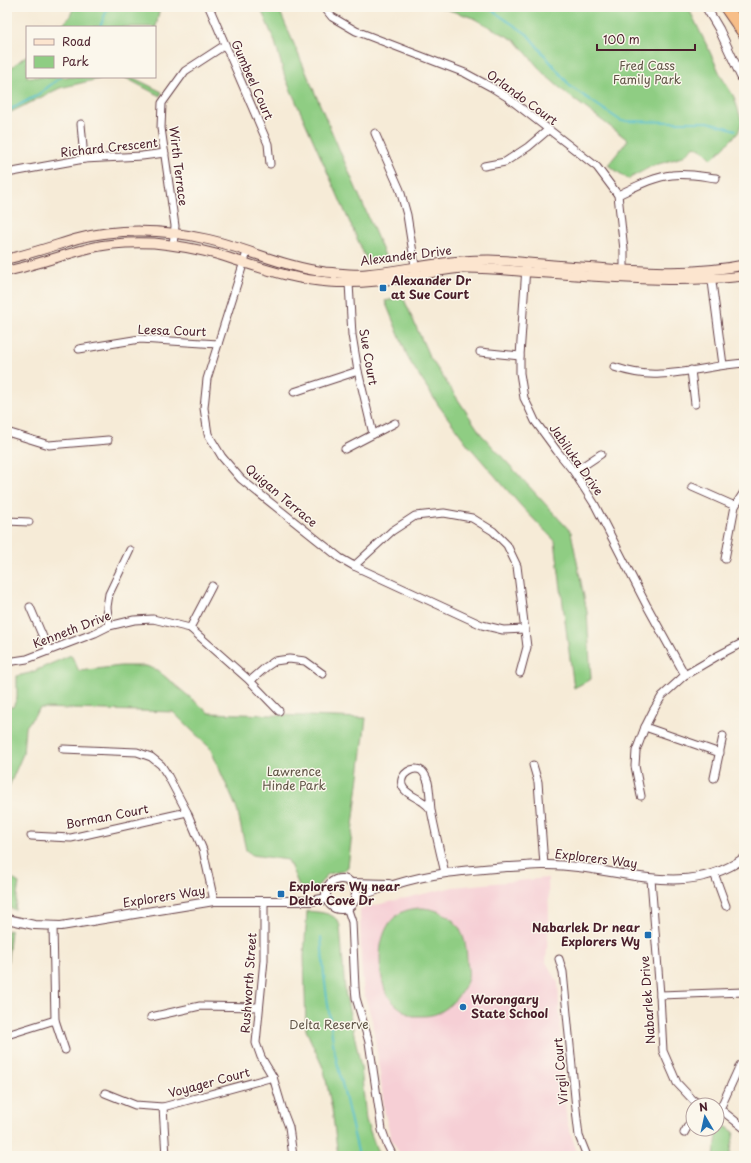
<svg xmlns="http://www.w3.org/2000/svg" width="751" height="1163" font-family="'Playpen Sans',sans-serif">
	<style>
		.built { fill: #f6cfd5 }
		.green { fill: #8fcd83; stroke: #6c7657 }
		.lines { fill: none; stroke-linecap: round; stroke-linejoin: round }
		.stream { stroke: #4ebcc7; stroke-width: 2 }
		.minor-casing { stroke: #643e45; stroke-width: 9 }
		.tertiary-casing { stroke: #643e45; stroke-width: 10 }
		.secondary-casing { stroke: #643e45; stroke-width: 11 }
		.motorway-casing { stroke: #643e45; stroke-width: 14 }
		.minor { stroke: #fff; stroke-width: 7 }
		.tertiary { stroke: #fff; stroke-width: 8 }
		.secondary { stroke: #fce5cf; stroke-width: 9 }
		.motorway { stroke: #f7be88; stroke-width: 12 }
		.poi-dot { fill: #1f6fb2; stroke: #fbf7ec; stroke-width: 1.5 }
		.labels { text-anchor: middle; stroke-width: 3; stroke-linejoin: round; paint-order: stroke }
		.park-label { font-size: 12px; fill: #5f5345; stroke: #fbf7ec }
		.street-label { font-size: 12px; fill: #4a1f2b; stroke: #fbf7ec }
		.poi-label { font-size: 12px; font-weight: bold; fill: #4a1f2b; stroke: #fbf7ec; text-anchor: start }
	</style>
	<rect width="100%" height="100%" fill="#fbf7ec"/>
	<filter id="ink" filterUnits="userSpaceOnUse"><feTurbulence type="fractalNoise" baseFrequency=".025" numOctaves="2"/><feDisplacementMap in="SourceGraphic" scale="8" xChannelSelector="R" yChannelSelector="G"/><feConvolveMatrix kernelMatrix="1 2 1 2 8 2 1 2 1" color-interpolation-filters="sRGB"/></filter>
	<filter id="wash" filterUnits="userSpaceOnUse"><feTurbulence type="fractalNoise" baseFrequency=".012" numOctaves="4" result="noise"/><feDisplacementMap in="SourceGraphic" scale="16" xChannelSelector="R" yChannelSelector="G"/><feGaussianBlur stdDeviation="0.9" result="paint"/><feColorMatrix in="noise" values="0 0 0 0 0 0 0 0 0 0 0 0 0 0 0 0 0 1.4 0 .05"/><feComposite in="paint" operator="in"/></filter>
	<g filter="url(#wash)">
		<rect width="100%" height="100%" fill="#f6ebd7"/>
		<!-- built -->
		<polygon class="built" points="548,878 549,919 546,962 558,983 564,1098 567,1122 577,1152 568,1156 401,1156 391,1139 385,1114 377,1052 372,1020 364,993 361,964 360,909 453,887"/>
		<!-- green -->
		<g class="green">
			<polygon points="74,7 160,7 155,32 155,27 60,27 69,18"/>
			<polygon points="260,7 278,7 386,258 367,261 285,77 275,42"/>
			<polygon points="439,7 688,7 709,50 721,76 734,97 742,122 738,133 712,159 705,152 695,146 682,157 652,166 628,179 608,165 628,140 567,94 544,74 516,41 471,17"/>
			<polygon points="27,55 27,77 107,77 60,88 7,114 7,71"/>
			<polygon points="124,77 132,77 162,92 160,96"/>
			<polygon points="403,297 429,356 481,434 571,532 587,612 591,679 574,688 568,644 555,541 522,507 468,445 439,406 409,360 385,301"/>
			<polygon points="71,655 79,671 121,666 146,666 157,670 209,713 366,718 348,867 343,871 328,874 318,886 313,888 300,888 288,860 252,855 246,850 237,809 210,748 173,712 40,708 25,728 23,754 7,791 7,707 13,707 17,698 17,676 30,673"/>
			<polygon points="7,875 19,883 15,910 7,907"/>
			<path d="M 423,908 C 455,911 467,932 467,962 C 468,967 469,973 468,978 C 465,990 454,1002 445,1009 C 438,1014 431,1016 422,1016 C 419,1016 416,1016 413,1016 C 409,1015 406,1012 403,1010 C 395,1005 388,998 385,990 C 377,966 376,926 402,912 C 409,909 416,908 423,908 Z"/>
			<path d="M 307,911 C 316,912 331,912 337,920 C 339,922 339,924 340,926 L 345,991 L 361,1067 L 366,1120 L 379,1156 L 338,1156 L 332,1109 L 324,1070 L 306,1030 L 304,956 Z"/>
			<polygon points="7,930 11,931 7,968"/>
			<polygon points="719,1122 734,1132 730,1156 714,1156"/>
		</g>
		<g class="lines">
			<!-- stream -->
			<g class="stream">
				<polyline points="487,7 527,34 571,87 621,121 676,122 708,122 736,130"/>
				<polyline points="100,27 108,7"/>
				<polyline points="7,111 36,96 61,77"/>
				<polyline points="321,937 324,975 334,1049 359,1156"/>
			</g>
		</g>
	</g>
	<g filter="url(#ink)">
		<g class="lines">
			<defs>
				<g id="minor">
					<polyline points="209,7 268,144 270,164"/>
					<polyline points="324,7 332,17 356,31 465,73 491,87 507,97 597,167 618,195 624,250 624,274"/>
					<polyline points="81,124 84,159"/>
					<polyline points="375,133 400,190 407,215 416,272"/>
					<polyline points="484,166 505,162 528,147 548,130"/>
					<polyline points="7,173 84,159 142,156 165,153"/>
					<path d="M 618,195 C 635,187 653,177 672,175 C 686,173 701,176 716,178"/>
					<polyline points="173,245 175,226 161,128 162,103 185,71 225,45"/>
					<polyline points="247,252 207,379 204,408 208,434 222,457 241,479 340,558 354,566 482,625 503,630 525,629"/>
					<polyline points="526,267 520,356 520,373 524,398 529,408 535,421 557,451 574,472 595,505 647,606 685,675"/>
					<polyline points="711,274 723,365"/>
					<polyline points="349,283 352,335 358,371 373,434"/>
					<polyline points="79,349 140,339 218,344"/>
					<polyline points="480,352 520,356"/>
					<path d="M 614,367 C 629,372 645,375 660,374 C 688,373 716,365 744,363"/>
					<polyline points="691,370 695,404"/>
					<polyline points="294,392 358,371"/>
					<polyline points="7,432 49,445 108,440"/>
					<polyline points="345,449 395,423"/>
					<polyline points="574,472 601,454"/>
					<polyline points="692,487 735,506"/>
					<polyline points="7,521 29,522"/>
					<polyline points="725,559 735,506 744,492"/>
					<polyline points="354,566 392,531 415,516 444,513 472,518 493,531 507,545 517,566 527,647 520,673"/>
					<polyline points="30,607 49,651"/>
					<polyline points="109,626 107,607 109,594 130,550"/>
					<polyline points="190,628 212,586"/>
					<polyline points="7,662 27,659 95,633 109,626 134,620 153,619 190,628 250,681 279,711"/>
					<polyline points="250,681 266,667 275,661 289,659 305,661 323,674"/>
					<polyline points="645,727 720,753"/>
					<polyline points="63,749 137,752 151,757 161,765 168,776 187,812 203,850 214,901"/>
					<polyline points="533,765 538,782 544,865"/>
					<polyline points="714,778 723,736"/>
					<polyline points="641,796 635,766 636,751 645,727 653,711 662,696 685,675 719,655 744,642"/>
					<path d="M 431,810 C 429,807 426,804 423,802 C 416,797 404,793 402,785 C 399,774 414,765 422,771 C 425,774 427,779 428,782 C 430,791 430,801 431,810 C 435,831 440,852 445,873"/>
					<polyline points="31,836 71,838 187,812"/>
					<polyline points="714,873 726,906"/>
					<polyline points="651,879 660,995 663,1051 677,1083 693,1100 702,1105"/>
					<polyline points="264,901 264,960 256,1043 261,1057 273,1077 284,1114 289,1127 293,1156"/>
					<polyline points="347,907 352,922 355,988 356,998 369,1042 382,1130 387,1144 393,1156"/>
					<polyline points="53,926 55,1020 65,1050"/>
					<polyline points="559,959 563,972 577,1119 579,1136 587,1156"/>
					<polyline points="660,995 744,992"/>
					<polyline points="151,1017 200,1006 259,1007"/>
					<polyline points="7,1035 55,1020"/>
					<polyline points="105,1093 135,1105 163,1107 273,1077"/>
					<polyline points="163,1107 166,1156"/>
					<polyline points="717,1109 720,1109 744,1128"/>
					<polyline points="720,1109 740,1065"/>
					<polyline points="684,1133 693,1117"/>
				</g>
				<g id="tertiary">
					<polyline points="706,7 719,29 744,83"/>
					<circle cx="341" cy="894" r="15"/>
					<polyline points="351,883 389,884"/>
					<path d="M 355,898 C 368,893 380,888 393,885 C 430,873 468,870 507,867 C 519,867 531,865 543,865 C 613,863 680,903 744,858"/>
					<polyline points="7,919 34,925 61,926 214,901 311,901 327,898"/>
				</g>
				<g id="secondary">
					<path d="M 7,259 C 30,254 53,246 76,239 C 117,228 164,229 206,239 C 246,248 284,267 325,272 C 339,273 353,275 366,274 C 390,272 413,267 437,264 C 454,261 472,260 489,260 C 507,260 525,263 542,264 C 561,266 579,267 598,268 C 647,272 695,275 744,265"/>
					<path d="M 7,271 C 36,265 62,255 90,248 C 110,243 133,242 154,243 C 175,245 196,249 216,254 C 226,257 235,260 245,263 C 273,272 300,280 329,282 C 358,284 386,281 415,276 C 432,273 449,268 467,268 C 488,268 509,270 530,272 C 601,276 673,284 744,276"/>
				</g>
				<polyline id="motorway" points="726,7 744,33"/>
			</defs>
			<!-- minor casing -->
			<use href="#minor" class="minor-casing"/>
			<!-- tertiary casing -->
			<use href="#tertiary" class="tertiary-casing"/>
			<!-- secondary casing -->
			<use href="#secondary" class="secondary-casing"/>
			<!-- motorway casing -->
			<use href="#motorway" class="motorway-casing"/>
			<!-- minor -->
			<use href="#minor" class="minor"/>
			<!-- tertiary -->
			<use href="#tertiary" class="tertiary"/>
			<!-- secondary -->
			<use href="#secondary" class="secondary"/>
			<!-- motorway -->
			<use href="#motorway" class="motorway"/>
		</g>
	</g>
	<!-- markers -->
	<g class="poi-dot">
		<rect x="379" y="284" width="8" height="8" rx="2"/>
		<rect x="277" y="890" width="8" height="8" rx="2"/>
		<rect x="644" y="931" width="8" height="8" rx="2"/>
		<circle cx="463" cy="1007" r="4"/>
	</g>
	<g class="labels">
		<!-- park labels -->
		<g class="park-label">
			<text x="647" y="70">Fred Cass<tspan x="647" dy="14">Family Park</tspan></text>
			<text x="294" y="776">Lawrence<tspan x="294" dy="14">Hinde Park</tspan></text>
			<text x="329" y="1029">Delta Reserve</text>
		</g>
		<!-- street labels -->
		<g class="street-label">
			<text transform="translate(252 80) rotate(66)" y="4">Gumbeel Court</text>
			<text transform="translate(522 98) rotate(36)" y="4">Orlando Court</text>
			<text transform="translate(109 148) rotate(-6)" y="4">Richard Crescent</text>
			<text transform="translate(178 166) rotate(83)" y="4">Wirth Terrace</text>
			<text transform="translate(406 256) rotate(-7)" y="4">Alexander Drive</text>
			<text transform="translate(172 331) rotate(2)" y="4">Leesa Court</text>
			<text transform="translate(368 357) rotate(80)" y="4">Sue Court</text>
			<text transform="translate(576 460) rotate(55)" y="4">Jabiluka Drive</text>
			<text transform="translate(281 496) rotate(40)" y="4">Quigan Terrace</text>
			<text transform="translate(72 630) rotate(-21)" y="4">Kenneth Drive</text>
			<text transform="translate(107 817) rotate(-11)" y="4">Borman Court</text>
			<text transform="translate(596 859) rotate(7)" y="4">Explorers Way</text>
			<text transform="translate(164 897) rotate(-9)" y="4">Explorers Way</text>
			<text transform="translate(249 983) rotate(-86)" y="4">Rushworth Street</text>
			<text transform="translate(648 1000) rotate(-94)" y="4">Nabarlek Drive</text>
			<text transform="translate(561 1071) rotate(-95)" y="4">Virgil Court</text>
			<text transform="translate(209 1083) rotate(-15)" y="4">Voyager Court</text>
		</g>
		<!-- poi labels -->
		<g class="poi-label">
			<text x="391" y="285">Alexander Dr<tspan x="391" dy="14">at Sue Court</tspan></text>
			<text x="289" y="891">Explorers Wy near<tspan x="289" dy="14">Delta Cove Dr</tspan></text>
			<text x="640" y="932" text-anchor="end">Nabarlek Dr near<tspan x="640" dy="14">Explorers Wy</tspan></text>
			<text x="471" y="1004">Worongary<tspan x="471" dy="14">State School</tspan></text>
		</g>
	</g>
	<!-- margin -->
	<rect width="751" height="1163" fill="none" stroke="#fbf7ec" stroke-width="24"/>
	<!-- legend -->
	<rect x="26" y="26" width="130" height="52" fill="#fbf7ec" stroke="#b4a19f"/>
	<rect x="34" y="39" width="20" height="6" fill="#fce5cf" stroke="#b4a19f"/>
	<text x="62" y="46" font-size="12" fill="#4a1f2b">Road</text>
	<rect x="34" y="56" width="20" height="12" fill="#8fcd83" stroke="#b4a19f"/>
	<text x="62" y="66" font-size="12" fill="#4a1f2b">Park</text>
	<!-- north arrow -->
	<g transform="translate(705 1117) rotate(351)"><circle r="19" fill="#fbf7ec" stroke="#b4a19f"/>
	<path d="M0-3L7 15L0 10L-7 15Z" fill="#1f6fb2"/>
	<text y="-6" font-size="11" font-weight="bold" text-anchor="middle" fill="#4a1f2b">N</text>
	</g>
	<!-- scale -->
	<path d="M597 44v6h98v-6" fill="none" stroke="#4a1f2b" stroke-width="2"/>
	<text x="603" y="44" font-size="12" fill="#4a1f2b" stroke="#fbf7ec" stroke-width="3" paint-order="stroke">100 m</text>
</svg>
